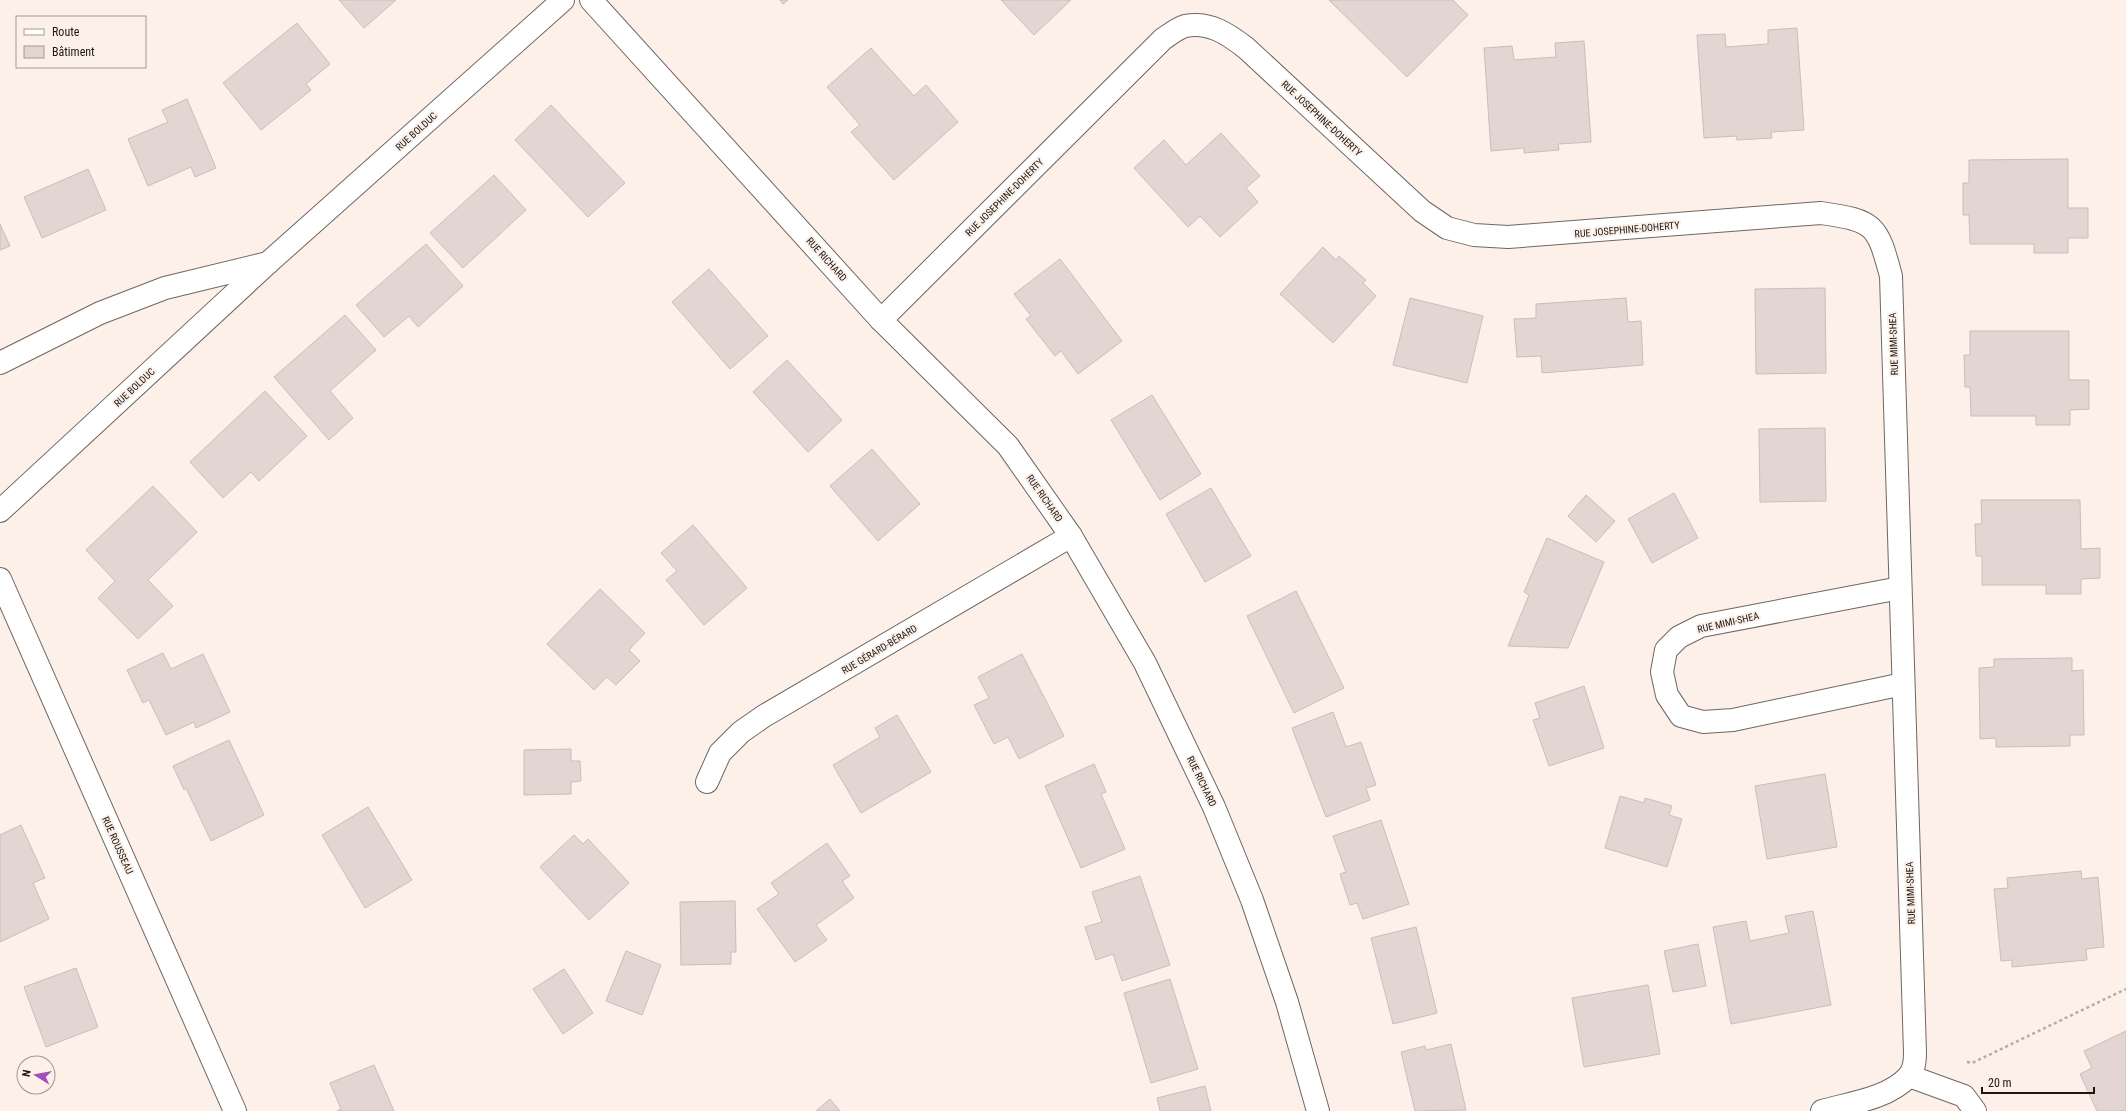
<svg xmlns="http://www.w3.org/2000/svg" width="2126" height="1111" font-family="'Roboto Condensed',sans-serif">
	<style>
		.building { fill: #e2d5d2; stroke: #cabdba }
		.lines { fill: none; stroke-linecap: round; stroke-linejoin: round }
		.minor-casing { stroke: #706661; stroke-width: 24 }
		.path { stroke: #b5aca6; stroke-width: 2.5; stroke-dasharray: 3 3; stroke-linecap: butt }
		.minor { stroke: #fff; stroke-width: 22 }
		.labels { text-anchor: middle; stroke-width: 4; stroke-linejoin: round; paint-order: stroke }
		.street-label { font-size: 10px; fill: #1a1714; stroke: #fcf0e9 }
	</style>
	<rect width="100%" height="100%" fill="#fcf0e9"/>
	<!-- building -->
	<g class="building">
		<polygon points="339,0 396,0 364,28"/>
		<polygon points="780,0 788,0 783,4"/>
		<polygon points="1001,0 1071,0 1034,35"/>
		<polygon points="1329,0 1453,0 1468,15 1407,77"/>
		<polygon points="297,23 330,64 306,84 311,90 261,130 223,83"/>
		<polygon points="1797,28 1804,130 1771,132 1772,138 1737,140 1736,136 1704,138 1697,35 1725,34 1726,47 1768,44 1768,30"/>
		<polygon points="1584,41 1591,142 1558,144 1559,150 1524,153 1524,148 1491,151 1484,48 1512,46 1514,60 1556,57 1555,43"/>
		<polygon points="871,48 914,96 926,85 958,122 894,180 851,132 860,125 827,87"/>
		<polygon points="187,99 216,168 195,177 191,167 148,186 128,139 168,122 162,110"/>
		<polygon points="551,105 625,183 588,217 515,140"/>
		<polygon points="1221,133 1260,176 1246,188 1258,202 1220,237 1200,216 1188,227 1134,168 1164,140 1186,165"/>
		<polygon points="2068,159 2068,208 2088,208 2088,238 2068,238 2068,253 2034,253 2034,244 1970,244 1969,215 1963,215 1963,183 1969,183 1969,160"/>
		<polygon points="88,169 106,210 42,238 24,197"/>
		<polygon points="494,175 526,210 463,268 430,233"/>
		<polygon points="0,224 10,246 0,250"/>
		<polygon points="426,244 463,286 418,327 409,316 384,337 356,305"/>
		<polygon points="1323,247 1336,260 1339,256 1366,280 1363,283 1376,296 1333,343 1280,294"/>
		<polygon points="1060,259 1122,341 1078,374 1061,351 1055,356 1026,319 1031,316 1014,294"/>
		<polygon points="709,269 768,336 730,369 672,302"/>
		<polygon points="1825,288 1826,373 1756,374 1755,289"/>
		<polygon points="1410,298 1483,316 1467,383 1393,365"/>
		<polygon points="1626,298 1628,322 1641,321 1643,365 1542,373 1541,356 1517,357 1514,319 1536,318 1536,304"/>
		<polygon points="345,315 376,350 330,391 353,418 329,440 274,377"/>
		<polygon points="1970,331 2069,331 2069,380 2089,380 2089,409 2070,410 2070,425 2036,425 2036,416 1971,416 1970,387 1965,387 1964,355 1970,355"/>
		<polygon points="787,360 842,420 808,452 753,392"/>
		<polygon points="265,391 307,436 259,481 251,472 223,498 190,462"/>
		<polygon points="1152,395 1201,474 1160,500 1111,420"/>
		<polygon points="1825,428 1826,501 1760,502 1759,429"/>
		<polygon points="872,449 920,504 878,541 830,486"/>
		<polygon points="153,486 197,532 148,580 173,606 138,639 98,598 115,581 86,550"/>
		<polygon points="1211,488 1251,556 1205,582 1166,514"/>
		<polygon points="1674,493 1698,538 1652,563 1628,519"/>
		<polygon points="1586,495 1615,521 1596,542 1568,516"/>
		<polygon points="1981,500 2080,500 2081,549 2100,548 2100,578 2081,579 2081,594 2046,594 2046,585 1982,585 1982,556 1976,556 1975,524 1982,524"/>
		<polygon points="693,525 747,588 704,625 666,580 677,571 661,553"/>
		<polygon points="1547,538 1604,562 1568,648 1508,646 1529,595 1524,592"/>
		<polygon points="600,589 645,633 629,650 640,661 616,685 607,677 594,690 547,644"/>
		<polygon points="1296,591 1344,688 1294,713 1247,616"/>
		<polygon points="163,653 171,669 203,654 230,712 196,728 194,722 166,735 149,700 143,703 127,670"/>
		<polygon points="1022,654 1064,736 1019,759 1008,737 994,744 974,705 989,698 978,677"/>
		<polygon points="2072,658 2072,671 2083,670 2084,735 2070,735 2070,746 1996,747 1996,738 1980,739 1979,668 1994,667 1994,659"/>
		<polygon points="1584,686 1604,748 1549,766 1533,720 1540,718 1535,703"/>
		<polygon points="1333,712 1346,747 1361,742 1376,785 1366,788 1370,800 1326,817 1292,728"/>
		<polygon points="897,715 931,772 861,813 833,765 880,737 875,728"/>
		<polygon points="229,740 264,815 211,841 186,788 184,790 173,766"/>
		<polygon points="571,749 571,761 580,761 581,781 571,782 571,794 524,795 524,750"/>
		<polygon points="1094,764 1106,792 1101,794 1125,849 1081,868 1045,786"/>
		<polygon points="1825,774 1837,847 1767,859 1755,786"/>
		<polygon points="1620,796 1644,803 1645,798 1672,806 1669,815 1682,819 1667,867 1605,848"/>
		<polygon points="368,807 412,880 365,908 322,835"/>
		<polygon points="1381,820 1409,904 1363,919 1357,903 1350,905 1340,874 1346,872 1333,836"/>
		<polygon points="21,825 45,878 33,883 49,919 0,942 0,835"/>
		<polygon points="574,835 583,844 588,839 629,883 589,920 540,867"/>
		<polygon points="827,843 850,876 842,881 854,898 816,925 827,940 795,962 757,909 779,894 771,883"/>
		<polygon points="2081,871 2082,879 2098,877 2104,947 2086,949 2087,960 2012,967 2012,960 2001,961 1994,889 2008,888 2007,878"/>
		<polygon points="1140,876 1170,965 1122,981 1113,954 1096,960 1085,927 1102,922 1092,892"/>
		<polygon points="735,901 736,952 731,952 731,964 681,965 680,902"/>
		<polygon points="1813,911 1831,1005 1731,1024 1713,927 1746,921 1750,941 1789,933 1785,916"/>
		<polygon points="1416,927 1437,1013 1393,1024 1371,938"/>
		<polygon points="1698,944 1706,986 1673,992 1664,951"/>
		<polygon points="626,951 661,965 642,1015 606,1001"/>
		<polygon points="76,968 98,1027 46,1047 24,987"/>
		<polygon points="564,969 593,1013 563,1034 533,989"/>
		<polygon points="1170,979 1198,1069 1151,1083 1124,993"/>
		<polygon points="1648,985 1660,1054 1584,1067 1572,998"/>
		<polygon points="2126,1031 2126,1111 2097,1111 2080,1074 2092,1068 2084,1051"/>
		<polygon points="1451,1044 1466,1110 1415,1111 1401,1052 1425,1046 1426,1050"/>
		<polygon points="374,1065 394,1111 337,1111 341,1109 330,1083"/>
		<polygon points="1205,1086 1211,1111 1160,1111 1157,1098"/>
		<polygon points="830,1099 840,1111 816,1111"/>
	</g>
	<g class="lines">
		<defs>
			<g id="minor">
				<polyline points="591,0 881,320 1008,446 1071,536 1145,663 1214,807 1252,900 1287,1002 1318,1111"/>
				<path d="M 881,320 L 1163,39 C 1169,35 1178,28 1185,26 C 1209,21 1228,34 1246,48 L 1422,211 L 1447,228 L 1474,235 L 1508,237 L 1821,213 C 1875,221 1877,224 1891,276 L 1915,1053 C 1915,1061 1914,1071 1908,1077 C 1887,1099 1850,1103 1822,1111"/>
				<polyline points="0,363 100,313 165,288 268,263"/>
				<polyline points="0,511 269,262 563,0"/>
				<polyline points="0,579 235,1111"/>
				<polyline points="1900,588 1701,626 1679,637 1666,650 1662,672 1667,695 1681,716 1703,722 1733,720 1903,684"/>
				<polyline points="707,782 720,753 741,732 764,716 1071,536"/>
				<polyline points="1909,1076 1964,1096 1975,1111"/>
			</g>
		</defs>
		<!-- minor casing -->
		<use href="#minor" class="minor-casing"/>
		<!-- path -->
		<polyline class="path" points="1967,1062 1972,1063 2126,989"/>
		<!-- minor -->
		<use href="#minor" class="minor"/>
	</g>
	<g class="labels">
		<!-- street labels -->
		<g class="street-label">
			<text transform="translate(1322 118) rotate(43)" y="4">RUE JOSEPHINE-DOHERTY</text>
			<text transform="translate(416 131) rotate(-42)" y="4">RUE BOLDUC</text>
			<text transform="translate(1004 197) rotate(-45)" y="4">RUE JOSEPHINE-DOHERTY</text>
			<text transform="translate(1627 229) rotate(-5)" y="4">RUE JOSEPHINE-DOHERTY</text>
			<text transform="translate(827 259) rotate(48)" y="4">RUE RICHARD</text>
			<text transform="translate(1893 344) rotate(-92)" y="4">RUE MIMI-SHEA</text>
			<text transform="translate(134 387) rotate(-43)" y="4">RUE BOLDUC</text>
			<text transform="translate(1045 498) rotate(55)" y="4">RUE RICHARD</text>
			<text transform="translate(1728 622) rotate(-13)" y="4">RUE MIMI-SHEA</text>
			<text transform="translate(879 649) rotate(-31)" y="4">RUE GÉRARD-BÉRARD</text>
			<text transform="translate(1202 781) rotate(64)" y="4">RUE RICHARD</text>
			<text transform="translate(118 845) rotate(66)" y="4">RUE ROUSSEAU</text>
			<text transform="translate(1910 893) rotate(-92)" y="4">RUE MIMI-SHEA</text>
		</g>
	</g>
	<!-- legend -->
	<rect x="16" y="16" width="130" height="52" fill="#fcf0e9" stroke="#a29994"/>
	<rect x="24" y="29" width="20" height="6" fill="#ffffff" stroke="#a29994"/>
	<text x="52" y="36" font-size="12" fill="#1a1714">Route</text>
	<rect x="24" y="46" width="20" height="12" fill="#e2d5d2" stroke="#a29994"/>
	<text x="52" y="56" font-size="12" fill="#1a1714">Bâtiment</text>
	<!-- north arrow -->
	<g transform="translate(36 1075) rotate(281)"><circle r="19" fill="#fcf0e9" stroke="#a29994"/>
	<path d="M0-3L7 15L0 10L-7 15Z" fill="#a14fbe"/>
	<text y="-6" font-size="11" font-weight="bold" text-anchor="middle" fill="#1a1714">N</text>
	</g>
	<!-- scale -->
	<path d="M1982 1087v6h112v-6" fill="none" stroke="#1a1714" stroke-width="2"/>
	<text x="1988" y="1087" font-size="12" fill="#1a1714" stroke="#fcf0e9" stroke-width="3" paint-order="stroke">20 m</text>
</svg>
